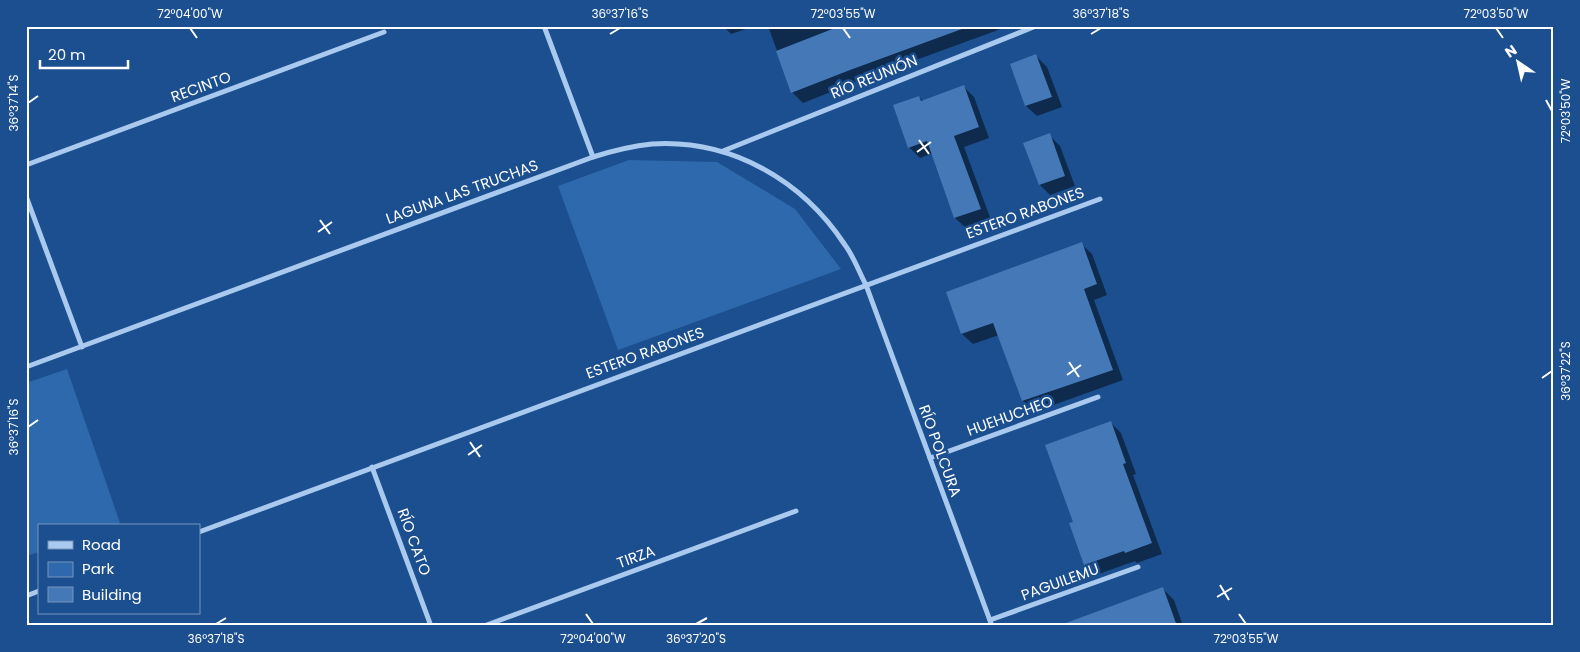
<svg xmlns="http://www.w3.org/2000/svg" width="1580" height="652" font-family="Poppins,sans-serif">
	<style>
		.green { fill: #2e69ad }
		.shadow { fill: #0007 }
		.building { fill: #4478b7 }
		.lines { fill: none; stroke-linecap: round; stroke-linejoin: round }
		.minor { stroke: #a9c9ee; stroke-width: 5 }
		.ticks { fill: none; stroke: #fff; stroke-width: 2 }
		.labels { text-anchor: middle; stroke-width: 5; stroke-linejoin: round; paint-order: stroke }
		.street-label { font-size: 15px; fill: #fff; stroke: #1b4f8f }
		.neatline { fill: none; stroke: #fff; stroke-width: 2 }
		.ticks-label { font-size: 12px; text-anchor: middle; fill: #fff }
	</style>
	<rect width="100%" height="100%" fill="#1b4f8f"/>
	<!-- green -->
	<g class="green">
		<polygon points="629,160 717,162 795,209 841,269 618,350 558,186"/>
		<polygon points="67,369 120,523 113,526 39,526 39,552 26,556 26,383"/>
	</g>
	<!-- shadow -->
	<g class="shadow">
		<polygon points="723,26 755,26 731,34"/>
		<polygon points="768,26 1009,26 861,80 803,103 792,92"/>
		<polygon points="1036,56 1047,67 1062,107 1037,116 1026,106"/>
		<polygon points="964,87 974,97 989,138 964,147 991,220 966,228 955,218 933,153 920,158 909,147 919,97 923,101"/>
		<polygon points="1049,135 1060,146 1075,186 1050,195 1040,185"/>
		<polygon points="1081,244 1092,254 1107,295 1094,300 1123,380 1034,412 1023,401 999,335 973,344 962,334 948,293"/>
		<polygon points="1110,422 1121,433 1136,474 1133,475 1162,554 1137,563 1135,561 1096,575 1085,565 1075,522"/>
		<polygon points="1163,589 1174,600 1183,626 1107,626"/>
	</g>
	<!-- building -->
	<g class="building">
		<polygon points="840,26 962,26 962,29 850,70 791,93 776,51"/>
		<polygon points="1036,54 1052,97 1025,106 1010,64"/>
		<polygon points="964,85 979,127 954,136 981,209 954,218 927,141 908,148 893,105 919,96 921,101"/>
		<polygon points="1050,133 1065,176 1039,185 1023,143"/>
		<polygon points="1082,242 1097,284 1084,289 1113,370 1022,401 993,323 961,334 946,292"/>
		<polygon points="1111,421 1126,463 1123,464 1152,543 1125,553 1124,551 1084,565 1069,523 1073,522 1045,445"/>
		<polygon points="1163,587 1177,626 1066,626 1066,623"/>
	</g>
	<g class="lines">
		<!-- minor -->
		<g class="minor">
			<polyline points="544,26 593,157"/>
			<polyline points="723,151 1036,26"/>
			<polyline points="26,165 384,32"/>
			<polyline points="26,196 82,347"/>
			<path d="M 26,367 L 593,157 C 612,151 632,146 652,144 C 731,139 802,180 845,245 C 854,257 859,272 866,285 L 992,626"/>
			<polyline points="930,458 1098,397"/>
			<polyline points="372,467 431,626"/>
			<polyline points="199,532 1100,199"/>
			<polyline points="26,596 39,591"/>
			<polyline points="990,620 1138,567"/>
			<polyline points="484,626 796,511"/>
		</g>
	</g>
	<!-- ticks -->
	<path class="ticks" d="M 190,28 L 197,38M 843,28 L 850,38M 1496,28 L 1503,38M 610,34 L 620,28M 1091,34 L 1101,28M 1546,100 L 1552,111M 28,103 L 38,96M 919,140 L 929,154M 917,152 L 931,142M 320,220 L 330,234M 318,232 L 332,222M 1069,362 L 1079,377M 1067,375 L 1081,365M 1542,378 L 1552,371M 28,427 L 38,420M 470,442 L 480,457M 468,455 L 482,445M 1220,585 L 1229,600M 1217,597 L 1232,588M 586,614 L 593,624M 1239,614 L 1246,624M 216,624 L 226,618M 696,624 L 707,618"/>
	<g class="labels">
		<!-- street labels -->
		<g class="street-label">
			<text transform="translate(874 77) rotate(-22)" y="5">RÍO REUNIÓN</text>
			<text transform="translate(201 87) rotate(-20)" y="5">RECINTO</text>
			<text transform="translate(462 192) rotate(-20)" y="5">LAGUNA LAS TRUCHAS</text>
			<text transform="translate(1025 213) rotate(-20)" y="5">ESTERO RABONES</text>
			<text transform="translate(645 353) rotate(-20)" y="5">ESTERO RABONES</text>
			<text transform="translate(1010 416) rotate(-20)" y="5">HUEHUCHEO</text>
			<text transform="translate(940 451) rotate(70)" y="5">RÍO POLCURA</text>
			<text transform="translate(414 542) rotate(70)" y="5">RÍO CATO</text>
			<text transform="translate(636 557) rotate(-20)" y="5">TIRZA</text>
			<text transform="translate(1060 582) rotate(-20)" y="5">PAGUILEMU</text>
		</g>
	</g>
	<!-- border -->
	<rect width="1580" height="652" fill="none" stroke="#1b4f8f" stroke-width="55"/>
	<!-- legend -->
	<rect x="38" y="524" width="162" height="90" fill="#1b4f8f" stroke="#7695bc"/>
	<rect x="48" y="541" width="25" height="8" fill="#a9c9ee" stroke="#7695bc"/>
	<text x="82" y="550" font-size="15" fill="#ffffff">Road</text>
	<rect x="48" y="562" width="25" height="15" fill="#2e69ad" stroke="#7695bc"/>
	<text x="82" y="574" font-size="15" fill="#ffffff">Park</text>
	<rect x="48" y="587" width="25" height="15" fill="#4478b7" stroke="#7695bc"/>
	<text x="82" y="600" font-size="15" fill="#ffffff">Building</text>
	<!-- north arrow -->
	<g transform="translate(1518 62) rotate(326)" stroke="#1b4f8f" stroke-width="4" paint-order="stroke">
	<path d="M0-4L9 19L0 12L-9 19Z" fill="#ffffff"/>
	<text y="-8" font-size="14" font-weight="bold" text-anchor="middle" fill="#ffffff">N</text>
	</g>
	<!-- scale -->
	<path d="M40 60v8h88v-8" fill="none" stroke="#ffffff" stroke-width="2.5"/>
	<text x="48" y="60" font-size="15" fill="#ffffff" stroke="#1b4f8f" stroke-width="4" paint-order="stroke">20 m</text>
	<rect x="28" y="28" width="1524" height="596" class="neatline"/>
	<g class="ticks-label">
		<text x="190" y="18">72°04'00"W</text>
		<text x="620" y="18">36°37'16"S</text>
		<text x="843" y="18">72°03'55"W</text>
		<text x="1101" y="18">36°37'18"S</text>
		<text x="1496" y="18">72°03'50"W</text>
		<text transform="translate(14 103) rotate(-90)" y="4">36°37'14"S</text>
		<text transform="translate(1566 111) rotate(-90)" y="4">72°03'50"W</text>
		<text transform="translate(1566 371) rotate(-90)" y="4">36°37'22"S</text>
		<text transform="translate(14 427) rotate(-90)" y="4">36°37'16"S</text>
		<text x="216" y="643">36°37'18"S</text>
		<text x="593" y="643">72°04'00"W</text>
		<text x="696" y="643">36°37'20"S</text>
		<text x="1246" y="643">72°03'55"W</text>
	</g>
</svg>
